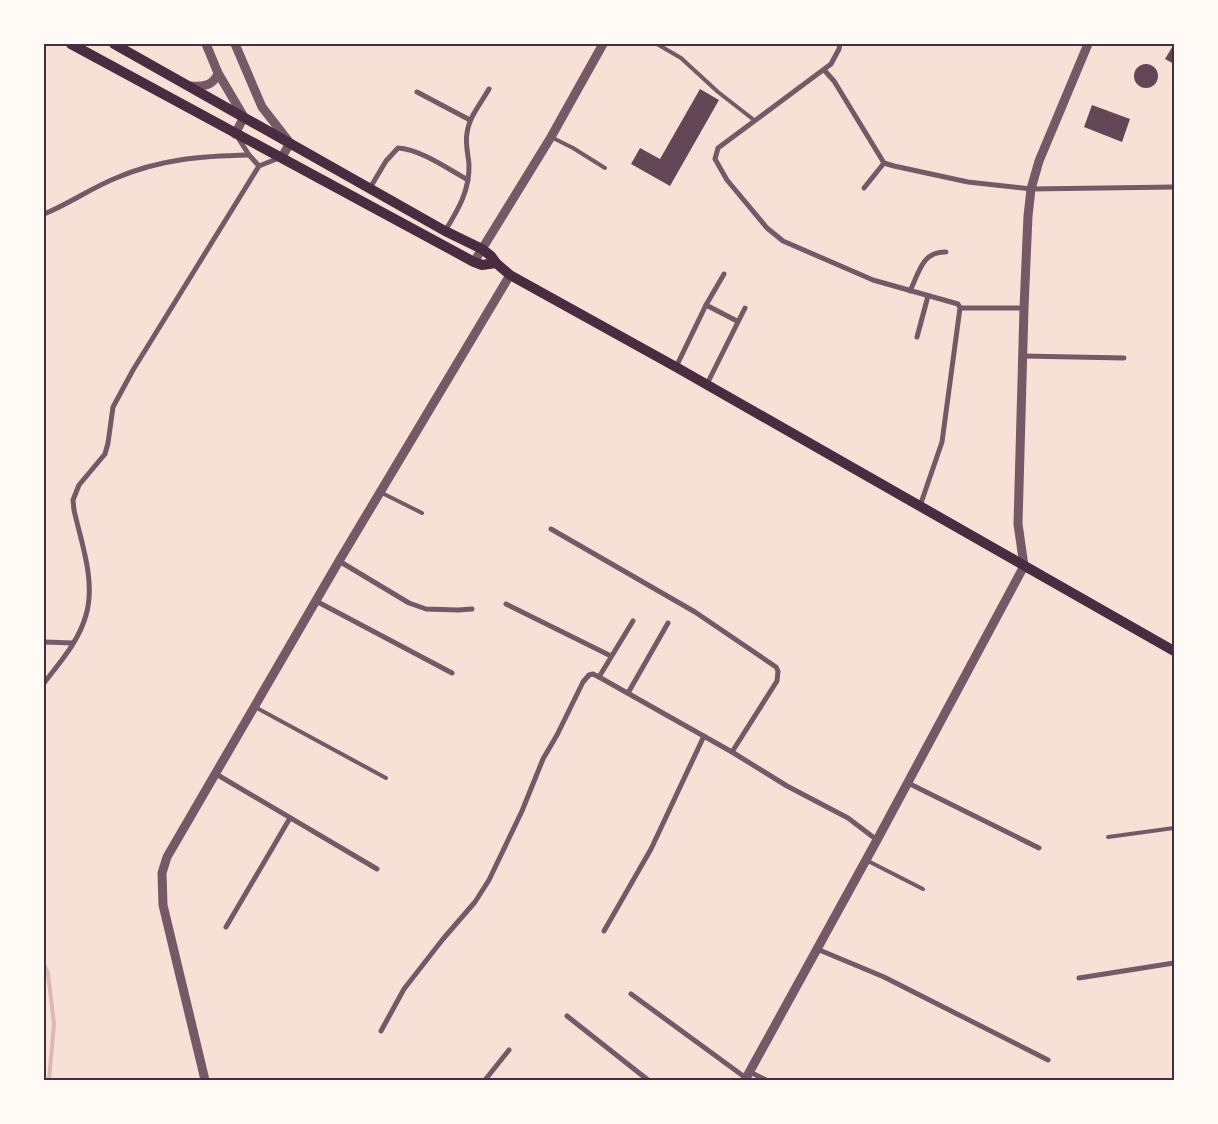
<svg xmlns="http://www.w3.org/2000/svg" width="1218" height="1124" font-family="Ubuntu,sans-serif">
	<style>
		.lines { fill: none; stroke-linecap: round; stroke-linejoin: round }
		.stream { stroke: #dcb8b0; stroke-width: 4 }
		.building { fill: #644757 }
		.service { stroke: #755966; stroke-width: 4 }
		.minor { stroke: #755966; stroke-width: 5 }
		.tertiary { stroke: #755966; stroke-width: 9 }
		.secondary { stroke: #4a2c40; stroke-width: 10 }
		.neatline { fill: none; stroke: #4a2c40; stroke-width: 2 }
	</style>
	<rect width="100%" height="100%" fill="#f7e1d7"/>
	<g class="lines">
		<!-- stream -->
		<polyline class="stream" points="44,965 48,973 54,1024 49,1080"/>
	</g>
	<!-- building -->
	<g class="building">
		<polygon points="1174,44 1174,64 1165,59"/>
		<circle cx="1146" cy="76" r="12"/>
		<polygon points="700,89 719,100 670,186 631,164 640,148 660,159"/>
		<polygon points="1092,105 1130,119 1122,142 1084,127"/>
	</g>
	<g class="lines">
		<!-- service -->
		<g class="service">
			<polyline points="657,44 681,58 718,92 754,120"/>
			<polyline points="551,137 573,148 605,168"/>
			<polyline points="380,492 422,513"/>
			<polyline points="255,707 386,778"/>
			<polyline points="1108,837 1174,828"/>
			<polyline points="866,860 923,889"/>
		</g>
		<!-- minor -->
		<g class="minor">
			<polyline points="840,44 839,49 831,64 718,148 715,159 727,180 767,228 783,241 873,280 958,304 960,308 942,442 920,506"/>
			<polyline points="824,70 834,81 884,163 894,166 968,182 1031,189 1174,187"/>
			<polyline points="417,92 470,120"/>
			<polyline points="237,136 249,155 259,166"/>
			<path d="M 370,188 L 386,161 L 398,148 C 420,149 448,169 468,180"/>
			<polyline points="864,188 884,163"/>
			<path d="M 44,214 C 69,204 91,188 116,178 C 160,159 202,156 249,155"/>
			<path d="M 445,231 C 458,210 470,190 469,164 C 468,154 465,143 467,133 C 469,117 481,103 489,89"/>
			<path d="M 910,291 C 919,273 922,251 946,252"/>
			<polyline points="706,305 737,321"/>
			<polyline points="960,308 1024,308"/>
			<polyline points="917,337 928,296"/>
			<polyline points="1023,356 1124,358"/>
			<polyline points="676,367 706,305 724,274"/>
			<polyline points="707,384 745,308"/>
			<polyline points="551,529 695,612 776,667 778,671 777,681 732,752"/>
			<polyline points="339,561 409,603 426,609 458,610 472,609"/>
			<polyline points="316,601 452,673"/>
			<polyline points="506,604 611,656"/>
			<polyline points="44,642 73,643"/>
			<polyline points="599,677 633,621"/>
			<path d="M 44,683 C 60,662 79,641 86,615 C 96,581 81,542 74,510 L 73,500 L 79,485 L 105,454 L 108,443 L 113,407 L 133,370 L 259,166 L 279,158"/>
			<polyline points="628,693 668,623"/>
			<polyline points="216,774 377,869"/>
			<polyline points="908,783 1039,848"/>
			<polyline points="226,927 290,818"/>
			<polyline points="604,931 651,849 704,736"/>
			<polyline points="817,949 884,977 1048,1060"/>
			<polyline points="1079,978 1174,963"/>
			<polyline points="631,994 746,1078"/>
			<polyline points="567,1016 648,1080"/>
			<polyline points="381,1031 404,989 443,939 475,902 489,880 522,811 543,759 557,735 583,682 589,675 593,674 599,677 732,752 787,786 848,818 877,840"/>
			<polyline points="750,1072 766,1080"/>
			<polyline points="485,1080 509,1050"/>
		</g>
		<!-- tertiary -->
		<g class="tertiary">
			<polyline points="206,44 218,73 244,117 235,134"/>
			<polyline points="235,44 262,107 290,143 282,157"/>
			<path d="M 190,86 C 202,87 214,86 218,73"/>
			<polyline points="474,262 551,137 603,44"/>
			<polyline points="205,1080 163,905 162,873 167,857 339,561 510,275"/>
			<polyline points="745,1080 877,840 1024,566 1018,524 1024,308 1028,216 1031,189 1039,161 1088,44"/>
		</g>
		<!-- secondary -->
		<g class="secondary">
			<polyline points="71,44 474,262 482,265 496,263"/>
			<polyline points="114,44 445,231 482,249 491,256 496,263 510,275 676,367 1174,651"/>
		</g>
	</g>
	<!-- border -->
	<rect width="1218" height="1124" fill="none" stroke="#fffaf5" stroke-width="90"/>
	<rect x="45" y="45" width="1128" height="1034" class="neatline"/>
</svg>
